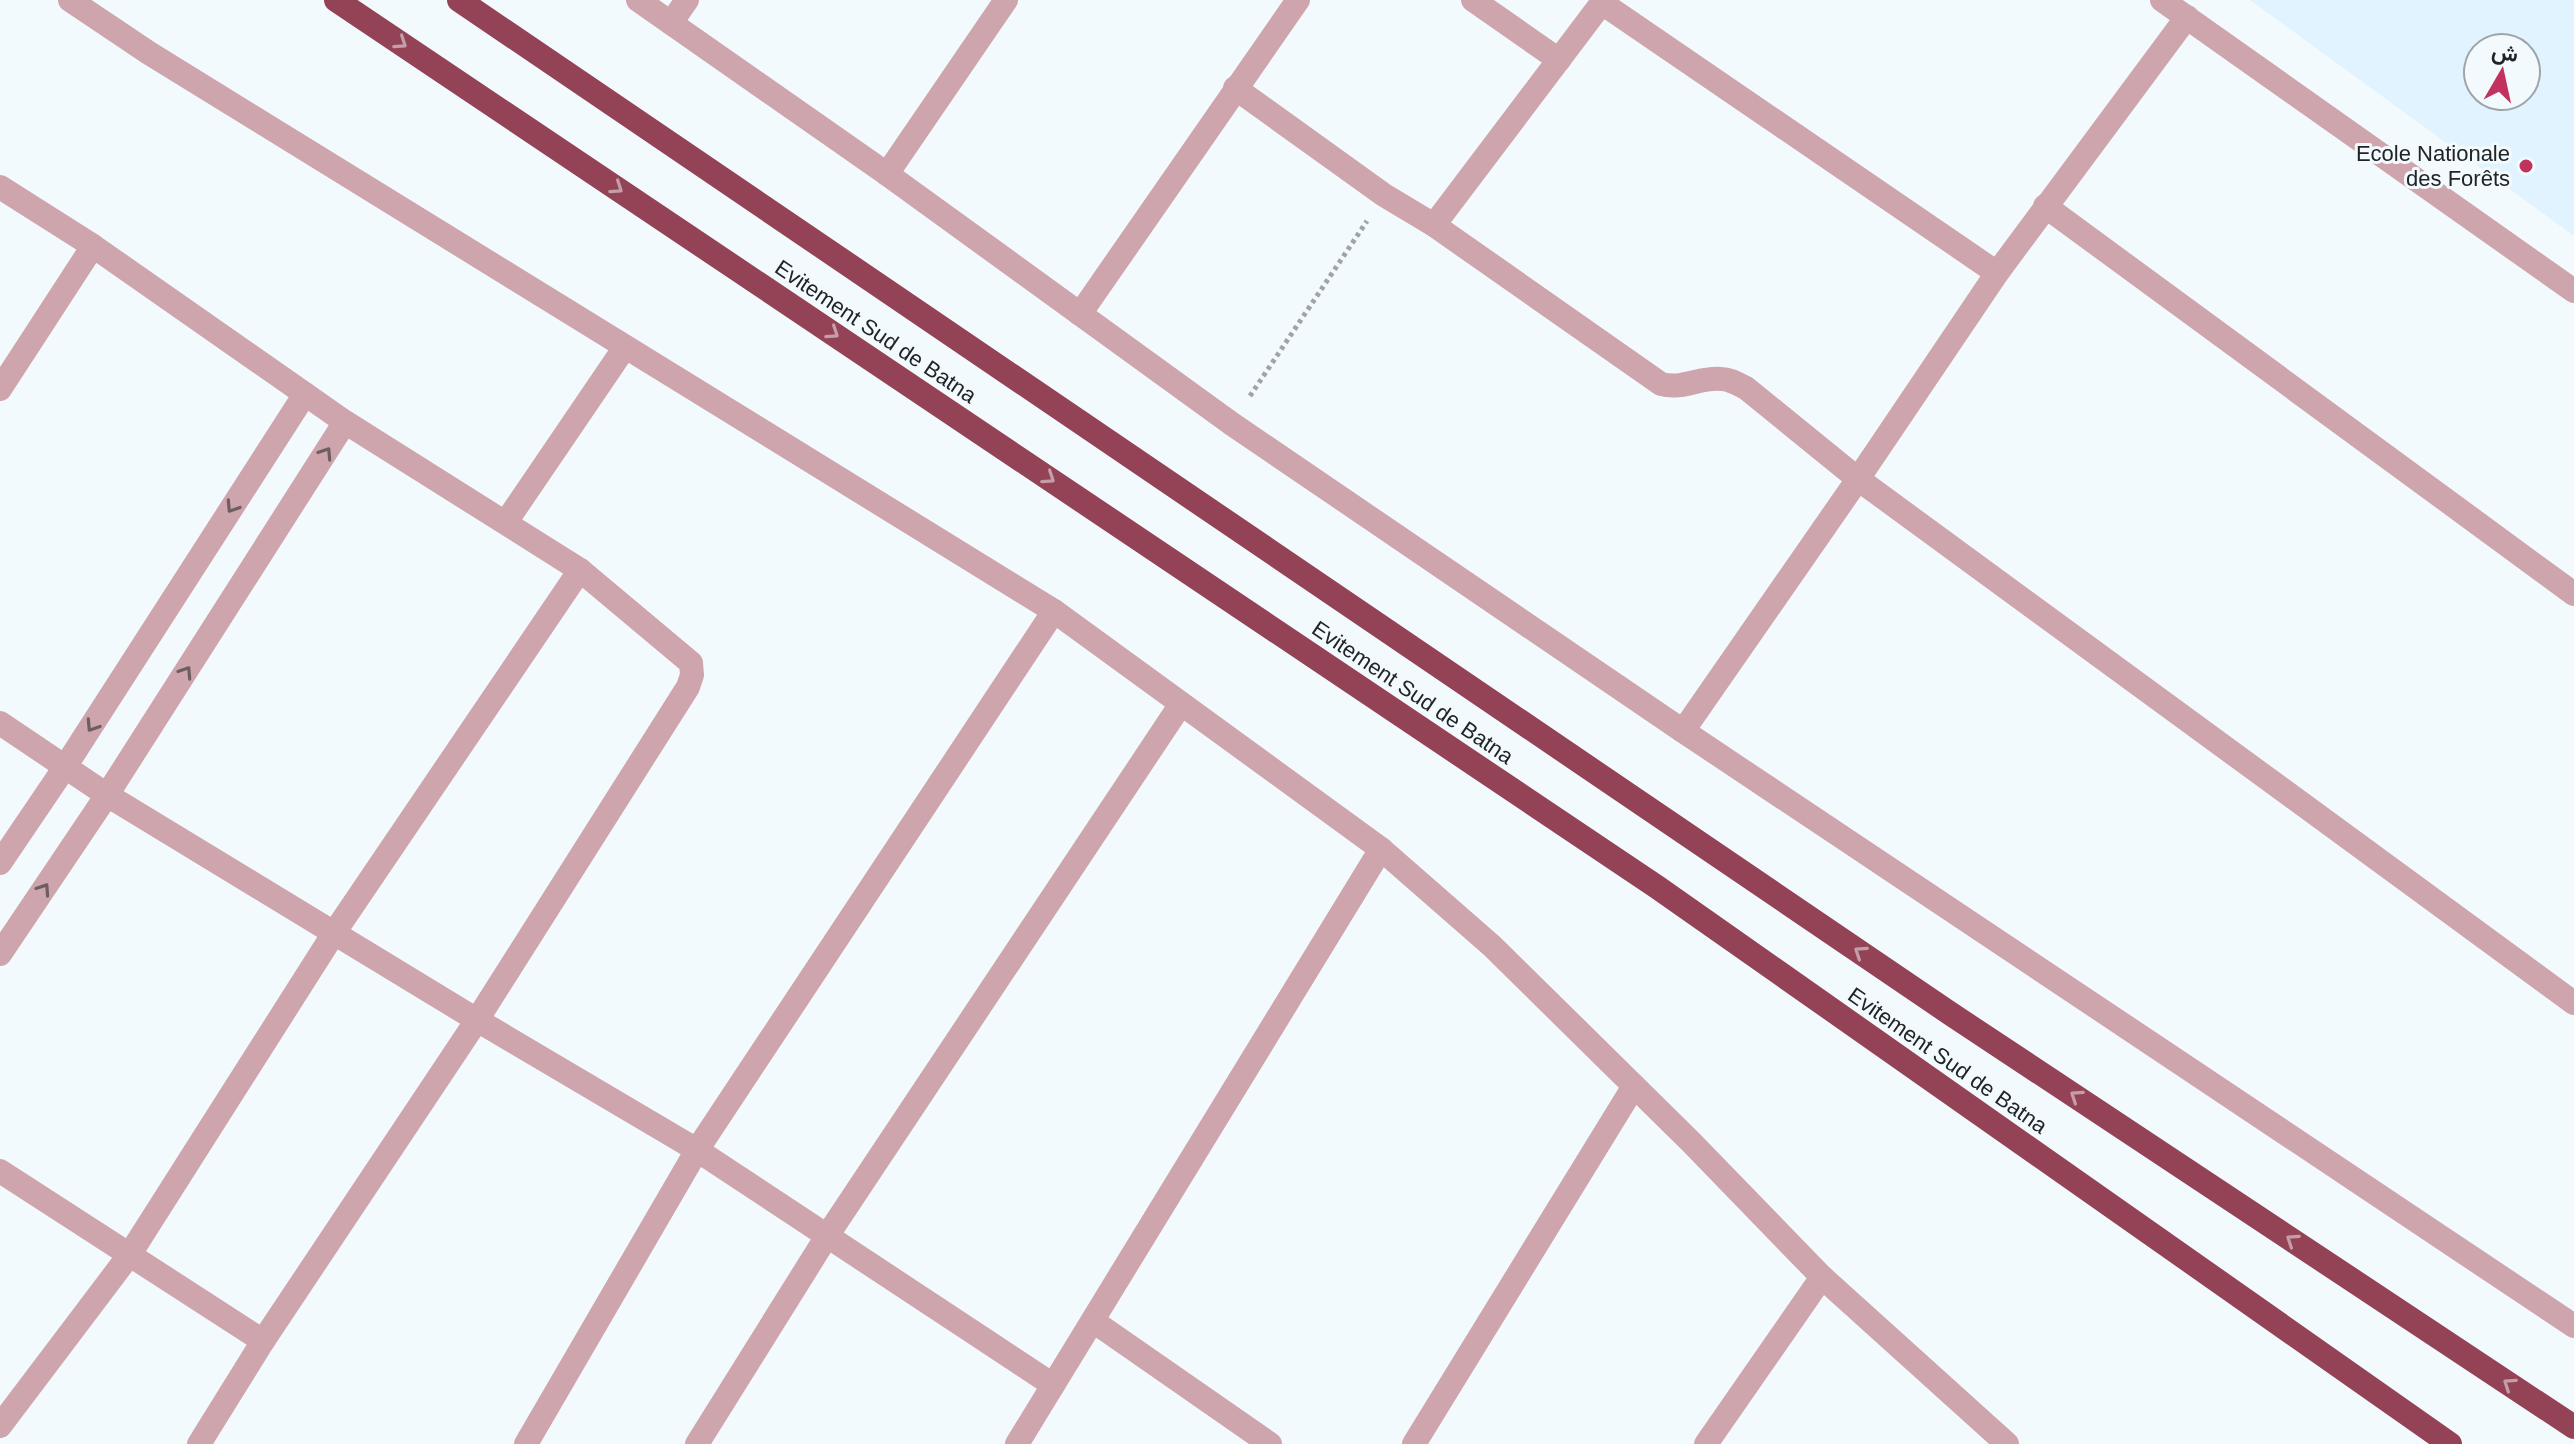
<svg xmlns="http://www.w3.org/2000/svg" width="2574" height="1444" font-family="Arial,Vazirmatn,sans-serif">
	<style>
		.built { fill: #e0f3fe; fill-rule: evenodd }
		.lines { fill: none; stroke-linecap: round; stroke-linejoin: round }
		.path { stroke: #9ea4a7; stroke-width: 5; stroke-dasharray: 4 4; stroke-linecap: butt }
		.minor { stroke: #cea5ac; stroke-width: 24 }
		.highway { stroke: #944356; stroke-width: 24 }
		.oneway { stroke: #c49eaa }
		.oneway2 { stroke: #6e5e63 }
		.poi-dot { fill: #c1335e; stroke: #f3fafe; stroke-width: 3 }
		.labels { text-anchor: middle; stroke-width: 6; stroke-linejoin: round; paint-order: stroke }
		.poi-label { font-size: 22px; fill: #202427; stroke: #f3fafe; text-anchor: end }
		.street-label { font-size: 22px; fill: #202427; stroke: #f3fafe }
	</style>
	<rect width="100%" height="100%" fill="#f3fafe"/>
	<!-- built -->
	<path class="built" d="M 2250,0 L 2574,0 L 2574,236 ZM 2478,48 L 2526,48 L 2526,96 L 2478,96 Z"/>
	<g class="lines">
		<!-- path -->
		<polyline class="path" points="1250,396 1367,221"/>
		<!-- minor -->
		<g class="minor">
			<polyline points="70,0 149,53 1054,611 1381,849 1492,946 1691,1142 1822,1277 2007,1444"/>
			<polyline points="638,0 887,174 1232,424 1683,731 2574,1326"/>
			<polyline points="1473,0 1559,60"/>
			<polyline points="2162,0 2574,291"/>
			<polyline points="1602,3 1997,273"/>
			<polyline points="671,23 687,0"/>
			<path d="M 1235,88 L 1384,195 L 1434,225 L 1661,384 C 1683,390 1699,377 1721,379 C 1730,379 1738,384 1746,388 L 1858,479 L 2574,1003"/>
			<polyline points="887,174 1006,0"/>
			<polyline points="0,187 93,246 345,422 580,570 691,663 692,675 688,687 477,1020 263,1341 199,1444"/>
			<polyline points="2045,206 2574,594"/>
			<polyline points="1434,225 1604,0"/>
			<polyline points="1080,314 1298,0"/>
			<polyline points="0,389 93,246"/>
			<polyline points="506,522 625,347"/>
			<polyline points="0,723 107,795 477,1020 697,1150 1053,1385"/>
			<polyline points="1683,731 1858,479 1997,273 2187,17"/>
			<polyline points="0,863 65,767 305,394"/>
			<polyline points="0,954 107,795 345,422"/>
			<polyline points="0,1171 263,1341"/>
			<polyline points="1093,1321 1270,1444"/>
			<polyline points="0,1426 130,1254 334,933 580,570"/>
			<polyline points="526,1444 697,1150 1054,611"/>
			<polyline points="697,1444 827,1236 1181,704"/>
			<polyline points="1017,1444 1381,849"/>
			<polyline points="1414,1444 1634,1086"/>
			<polyline points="1706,1444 1822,1277"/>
		</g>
		<!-- highway -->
		<g class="highway">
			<polyline points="336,0 1657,887 2450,1444"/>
			<polyline points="459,0 1948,1012 2574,1427"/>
		</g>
	</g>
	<!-- one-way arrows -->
	<defs><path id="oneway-chevron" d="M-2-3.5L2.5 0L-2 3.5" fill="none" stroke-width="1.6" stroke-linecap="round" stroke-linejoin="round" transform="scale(2)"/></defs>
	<g class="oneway">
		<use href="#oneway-chevron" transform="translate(401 43) rotate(34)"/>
		<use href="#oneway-chevron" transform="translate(617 188) rotate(34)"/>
		<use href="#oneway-chevron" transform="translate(833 333) rotate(34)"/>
		<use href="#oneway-chevron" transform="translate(1049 478) rotate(34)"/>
		<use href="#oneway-chevron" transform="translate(1860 952) rotate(-146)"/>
		<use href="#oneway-chevron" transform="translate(2076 1096) rotate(-146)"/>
		<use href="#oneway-chevron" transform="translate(2292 1240) rotate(-146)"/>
		<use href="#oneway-chevron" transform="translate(2509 1384) rotate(-146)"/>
	</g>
	<g class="oneway2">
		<use href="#oneway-chevron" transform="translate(326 453) rotate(-57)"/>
		<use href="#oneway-chevron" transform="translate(232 507) rotate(123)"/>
		<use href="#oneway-chevron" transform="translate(186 672) rotate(-57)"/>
		<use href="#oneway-chevron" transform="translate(92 726) rotate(123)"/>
		<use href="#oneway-chevron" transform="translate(44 889) rotate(-56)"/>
	</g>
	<!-- markers -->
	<circle class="poi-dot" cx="2526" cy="166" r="8"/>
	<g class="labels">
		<!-- poi labels -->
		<g class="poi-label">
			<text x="2510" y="161">Ecole Nationale<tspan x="2510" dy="25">des Forêts</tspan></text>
		</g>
		<!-- street labels -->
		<g class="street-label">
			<text transform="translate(876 331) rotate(34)" y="8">Evitement Sud de Batna</text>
			<text transform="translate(1413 692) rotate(34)" y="8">Evitement Sud de Batna</text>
			<text transform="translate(1948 1060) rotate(35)" y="8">Evitement Sud de Batna</text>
		</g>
	</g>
	<!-- north arrow -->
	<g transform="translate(2502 72) rotate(9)"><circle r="38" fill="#f3fafe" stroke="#9fa4a8" stroke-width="2"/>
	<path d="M0-6L14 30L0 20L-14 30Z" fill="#c1335e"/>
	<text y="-12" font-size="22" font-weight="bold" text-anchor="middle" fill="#202427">ش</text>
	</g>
</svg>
